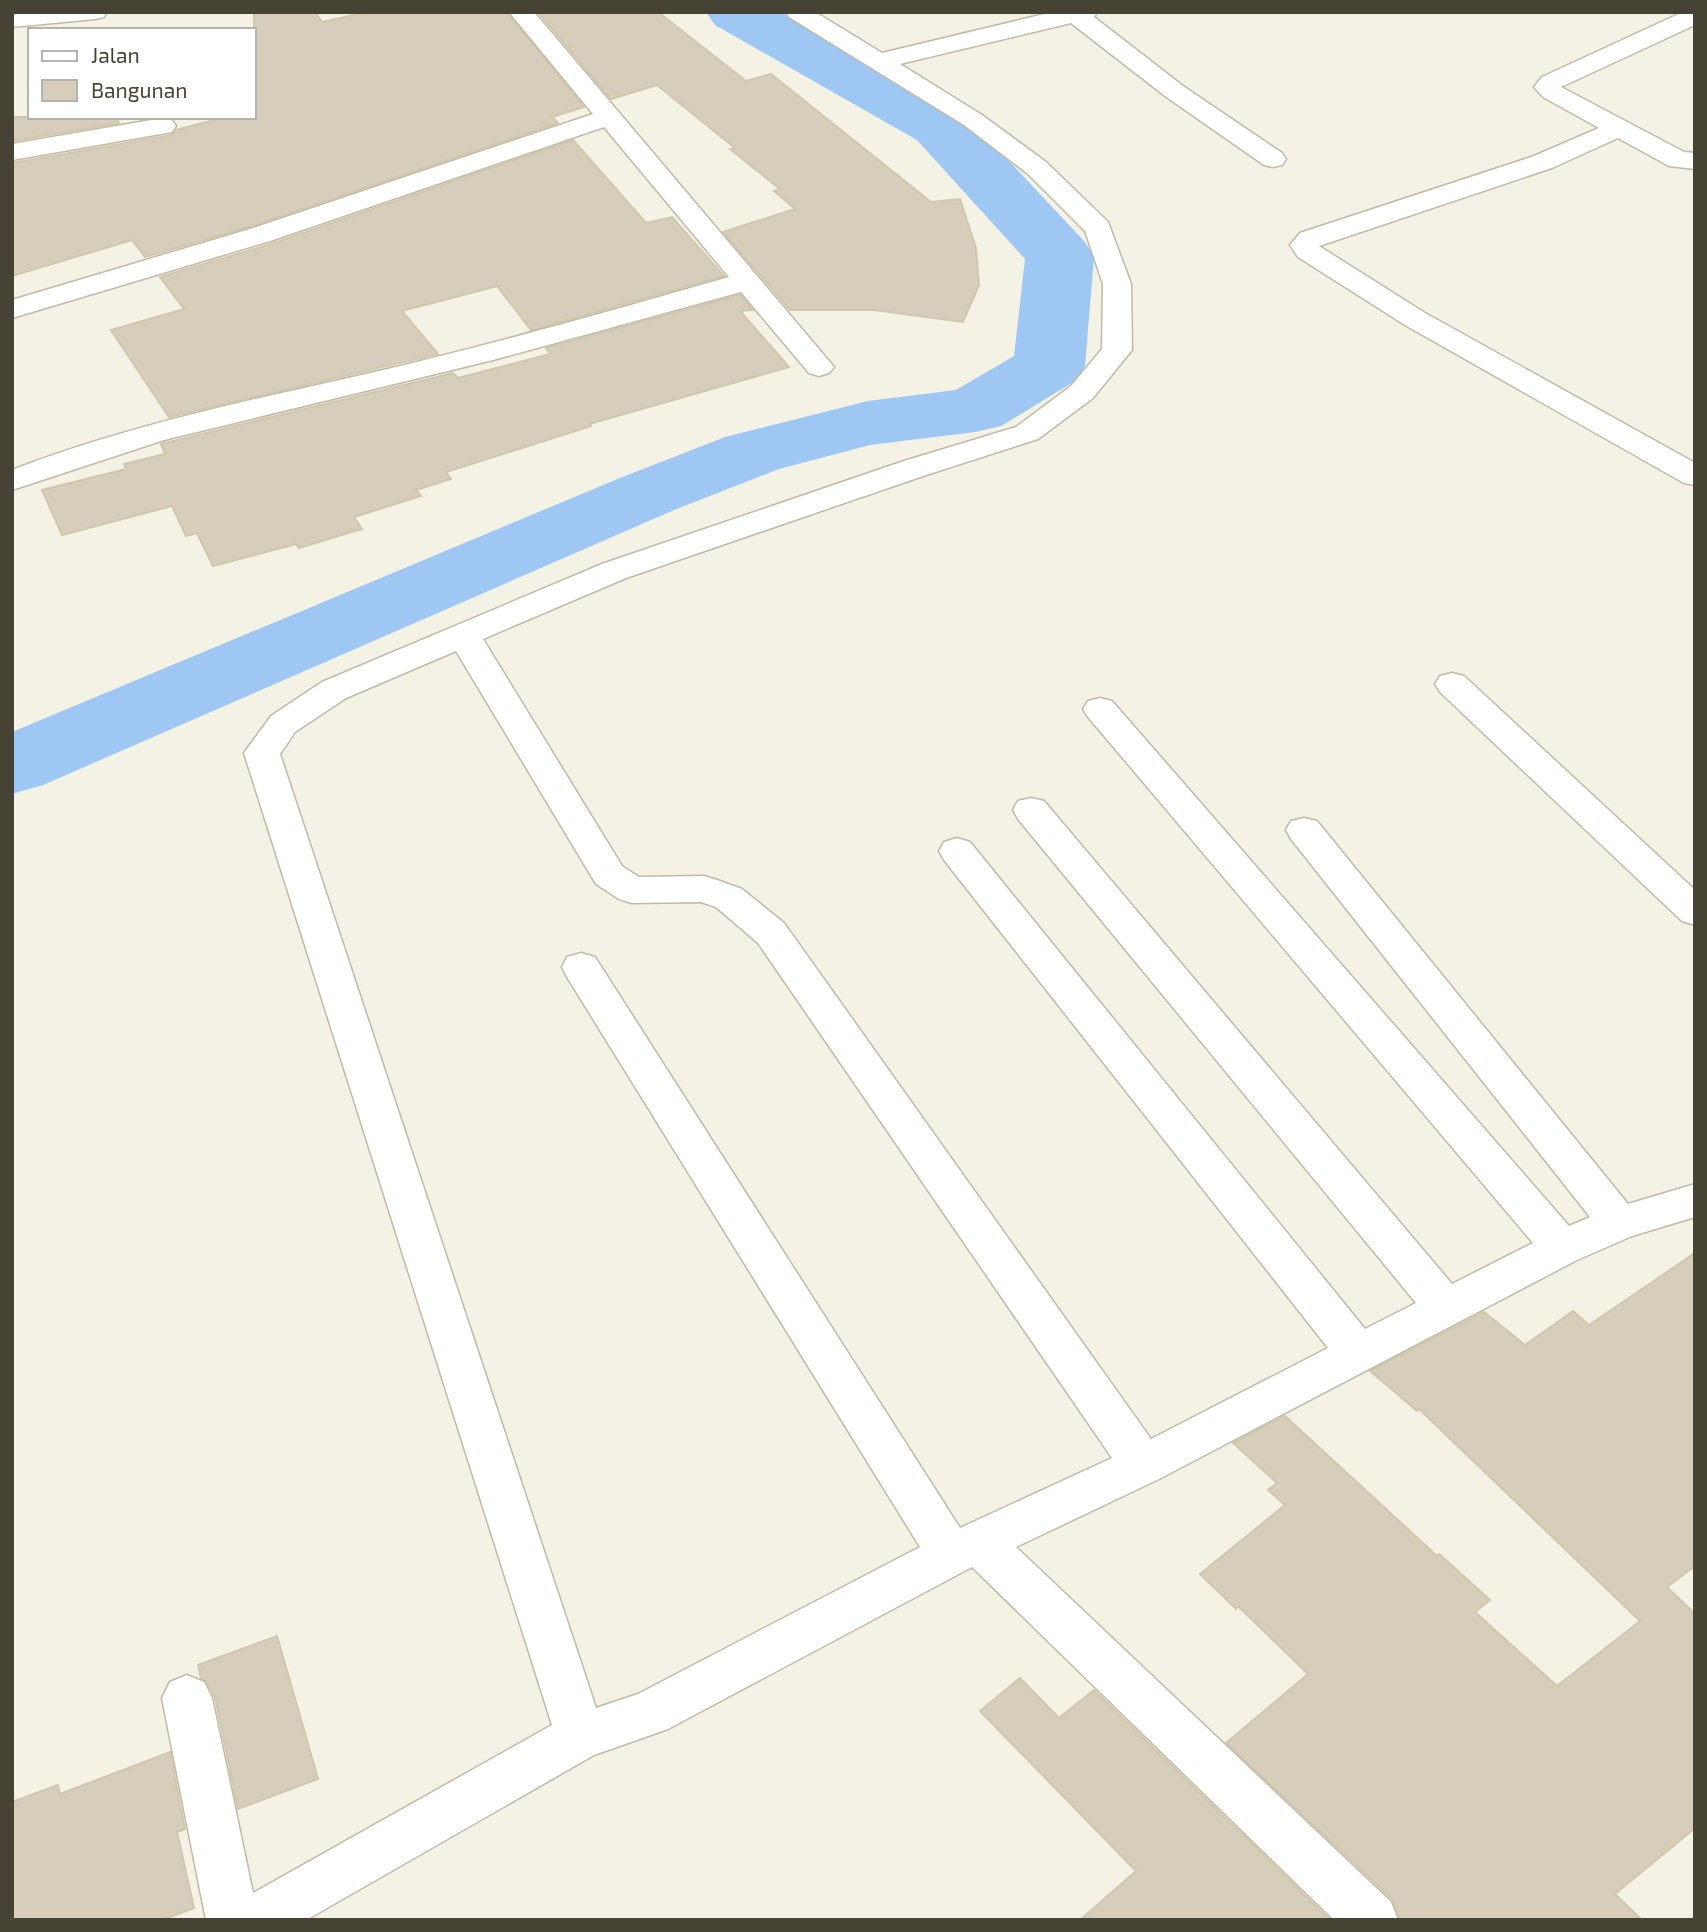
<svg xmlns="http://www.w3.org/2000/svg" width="1707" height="1932" font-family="'Exo 2',sans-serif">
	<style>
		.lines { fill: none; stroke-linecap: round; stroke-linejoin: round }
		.river { fill: #9ec7f4; fill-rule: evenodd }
		.building { fill: #d6ceba; stroke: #d1c7ad; stroke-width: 2 }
		.minor-casing { stroke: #c0baa7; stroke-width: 3 }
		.minor { fill: #fff; fill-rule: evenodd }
	</style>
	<rect width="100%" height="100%" fill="#f4f1e5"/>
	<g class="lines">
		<!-- river -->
		<polygon class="river" points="706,12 781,12 963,112 1084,241 1094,256 1085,366 1075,381 1001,426 975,432 870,445 779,469 674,510 43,785 12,794 12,732 620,478 725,437 868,401 956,390 1014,356 1025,259 917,140 715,25"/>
	</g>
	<!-- building -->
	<g class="building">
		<polygon points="254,12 315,12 322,22 367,12 507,12 584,107 552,117 558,123 249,227 145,257 132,240 12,276 12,163 172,135 176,130 226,117 254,117"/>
		<polygon points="538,12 658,12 746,81 771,74 931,202 960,199 976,248 979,285 963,322 874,310 790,310 723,232 795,209 774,191 780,189 730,149 735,148 657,85 611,99"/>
		<polygon points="12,117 116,117 119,123 12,141"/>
		<polygon points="573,140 646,223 672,217 724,276 531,330 497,286 402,311 438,354 169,417 111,330 184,309 160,277 271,244"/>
		<polygon points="740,295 753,310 740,311 789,367 589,424 591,426 446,472 451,479 416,490 421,496 354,517 362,529 299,548 296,544 213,566 197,533 186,536 172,506 62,535 42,490 126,469 124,464 165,454 161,444 453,373 458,378 550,354 546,348"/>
		<polygon points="1695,1253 1695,1566 1667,1587 1695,1614 1695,1828 1615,1894 1642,1920 1400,1920 1393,1900 1226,1743 1308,1674 1238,1606 1236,1609 1200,1574 1285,1505 1268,1490 1277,1483 1233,1443 1285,1416 1437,1556 1439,1554 1490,1600 1475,1612 1557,1686 1640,1621 1419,1409 1417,1411 1370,1371 1484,1312 1525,1345 1573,1311 1589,1325"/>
		<polygon points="277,1636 318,1779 238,1809 215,1697 206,1681 201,1678 198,1665"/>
		<polygon points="1020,1678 1059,1718 1094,1690 1330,1920 1080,1920 1136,1871 980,1711"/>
		<polygon points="170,1752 185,1829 177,1832 194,1908 162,1920 12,1920 12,1802 58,1785 60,1794"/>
	</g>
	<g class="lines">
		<defs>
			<g id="minor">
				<polygon points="107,12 104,17 95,19 12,27 12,13"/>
				<path d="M 509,12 L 534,12 L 829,361 L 834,367 L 829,373 L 819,376 L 809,373 L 741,292 L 493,360 L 164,440 L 12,490 L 12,470 C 136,422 267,397 396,367 C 508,340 618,309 729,277 L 604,127 L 270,241 L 12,318 L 12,300 L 250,229 L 593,114 Z"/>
				<path d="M 786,12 L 815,12 L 882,53 L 1053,12 L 1097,12 L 1094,17 L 1183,86 L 1282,153 L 1286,159 L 1282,165 L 1273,167 L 1264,165 L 1165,96 L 1071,23 L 900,64 L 982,115 L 1046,162 L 1108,222 L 1131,284 L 1132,350 L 1127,356 L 1093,398 L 1038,439 L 926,475 L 626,578 L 483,639 L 622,866 L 639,877 L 704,876 L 717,880 L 742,889 L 784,923 L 1151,1439 L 1328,1348 L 944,860 L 939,851 L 944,842 L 957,838 L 970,842 L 1365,1329 L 1416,1303 L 1018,819 L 1013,810 L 1018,801 L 1031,798 L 1044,801 L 1452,1284 L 1533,1243 L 1088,717 L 1083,709 L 1088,701 L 1100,698 L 1112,701 L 1569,1226 L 1590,1217 L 1291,839 L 1286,830 L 1291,821 L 1304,818 L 1317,821 L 1628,1204 L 1695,1184 L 1695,1217 L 1632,1236 L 1577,1260 L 1159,1479 L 1016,1547 L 1391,1902 L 1398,1920 L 1334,1920 L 972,1567 L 668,1729 L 594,1755 L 306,1920 L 206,1920 L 162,1698 L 170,1682 L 187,1675 L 204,1682 L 212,1698 L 253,1893 L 552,1725 L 244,753 L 271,716 L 322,682 L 602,564 L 904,461 L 1016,427 L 1071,386 L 1102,349 L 1103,284 L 1085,231 L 1028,174 L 964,125 L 789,17 ZM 456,651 L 596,884 L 619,899 L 632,903 L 701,902 L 716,907 L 758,943 L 1112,1458 L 960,1528 L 595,957 L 581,953 L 567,957 L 562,967 L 567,977 L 920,1547 L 638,1694 L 596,1708 L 280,754 L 295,732 L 346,698 Z"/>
				<polygon points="1683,12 1695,12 1695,25 1561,87 1684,152 1695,153 1695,169 1669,166 1618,138 1552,168 1319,246 1425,313 1695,463 1695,485 1684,483 1405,325 1298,257 1290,245 1300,233 1534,156 1599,128 1543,97 1534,87 1542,77"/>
				<polygon points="163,118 172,120 176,126 172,132 12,160 12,144"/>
				<polygon points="1452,673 1464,676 1695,890 1695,925 1682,921 1440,692 1435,684 1440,676"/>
			</g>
		</defs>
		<!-- minor casing -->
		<use href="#minor" class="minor-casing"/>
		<!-- minor -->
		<use href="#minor" class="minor"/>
	</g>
	<!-- border -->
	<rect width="1707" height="1932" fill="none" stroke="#464234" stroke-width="28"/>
	<!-- legend -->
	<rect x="28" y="28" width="228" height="91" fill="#ffffff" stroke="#b5b3ae" stroke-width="2"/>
	<rect x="42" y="51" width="35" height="10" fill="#ffffff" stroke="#b5b3ae" stroke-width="2"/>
	<text x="91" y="63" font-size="21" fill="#464234">Jalan</text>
	<rect x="42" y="80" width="35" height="21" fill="#d6ceba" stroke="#b5b3ae" stroke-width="2"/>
	<text x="91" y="98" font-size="21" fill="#464234">Bangunan</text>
</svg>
